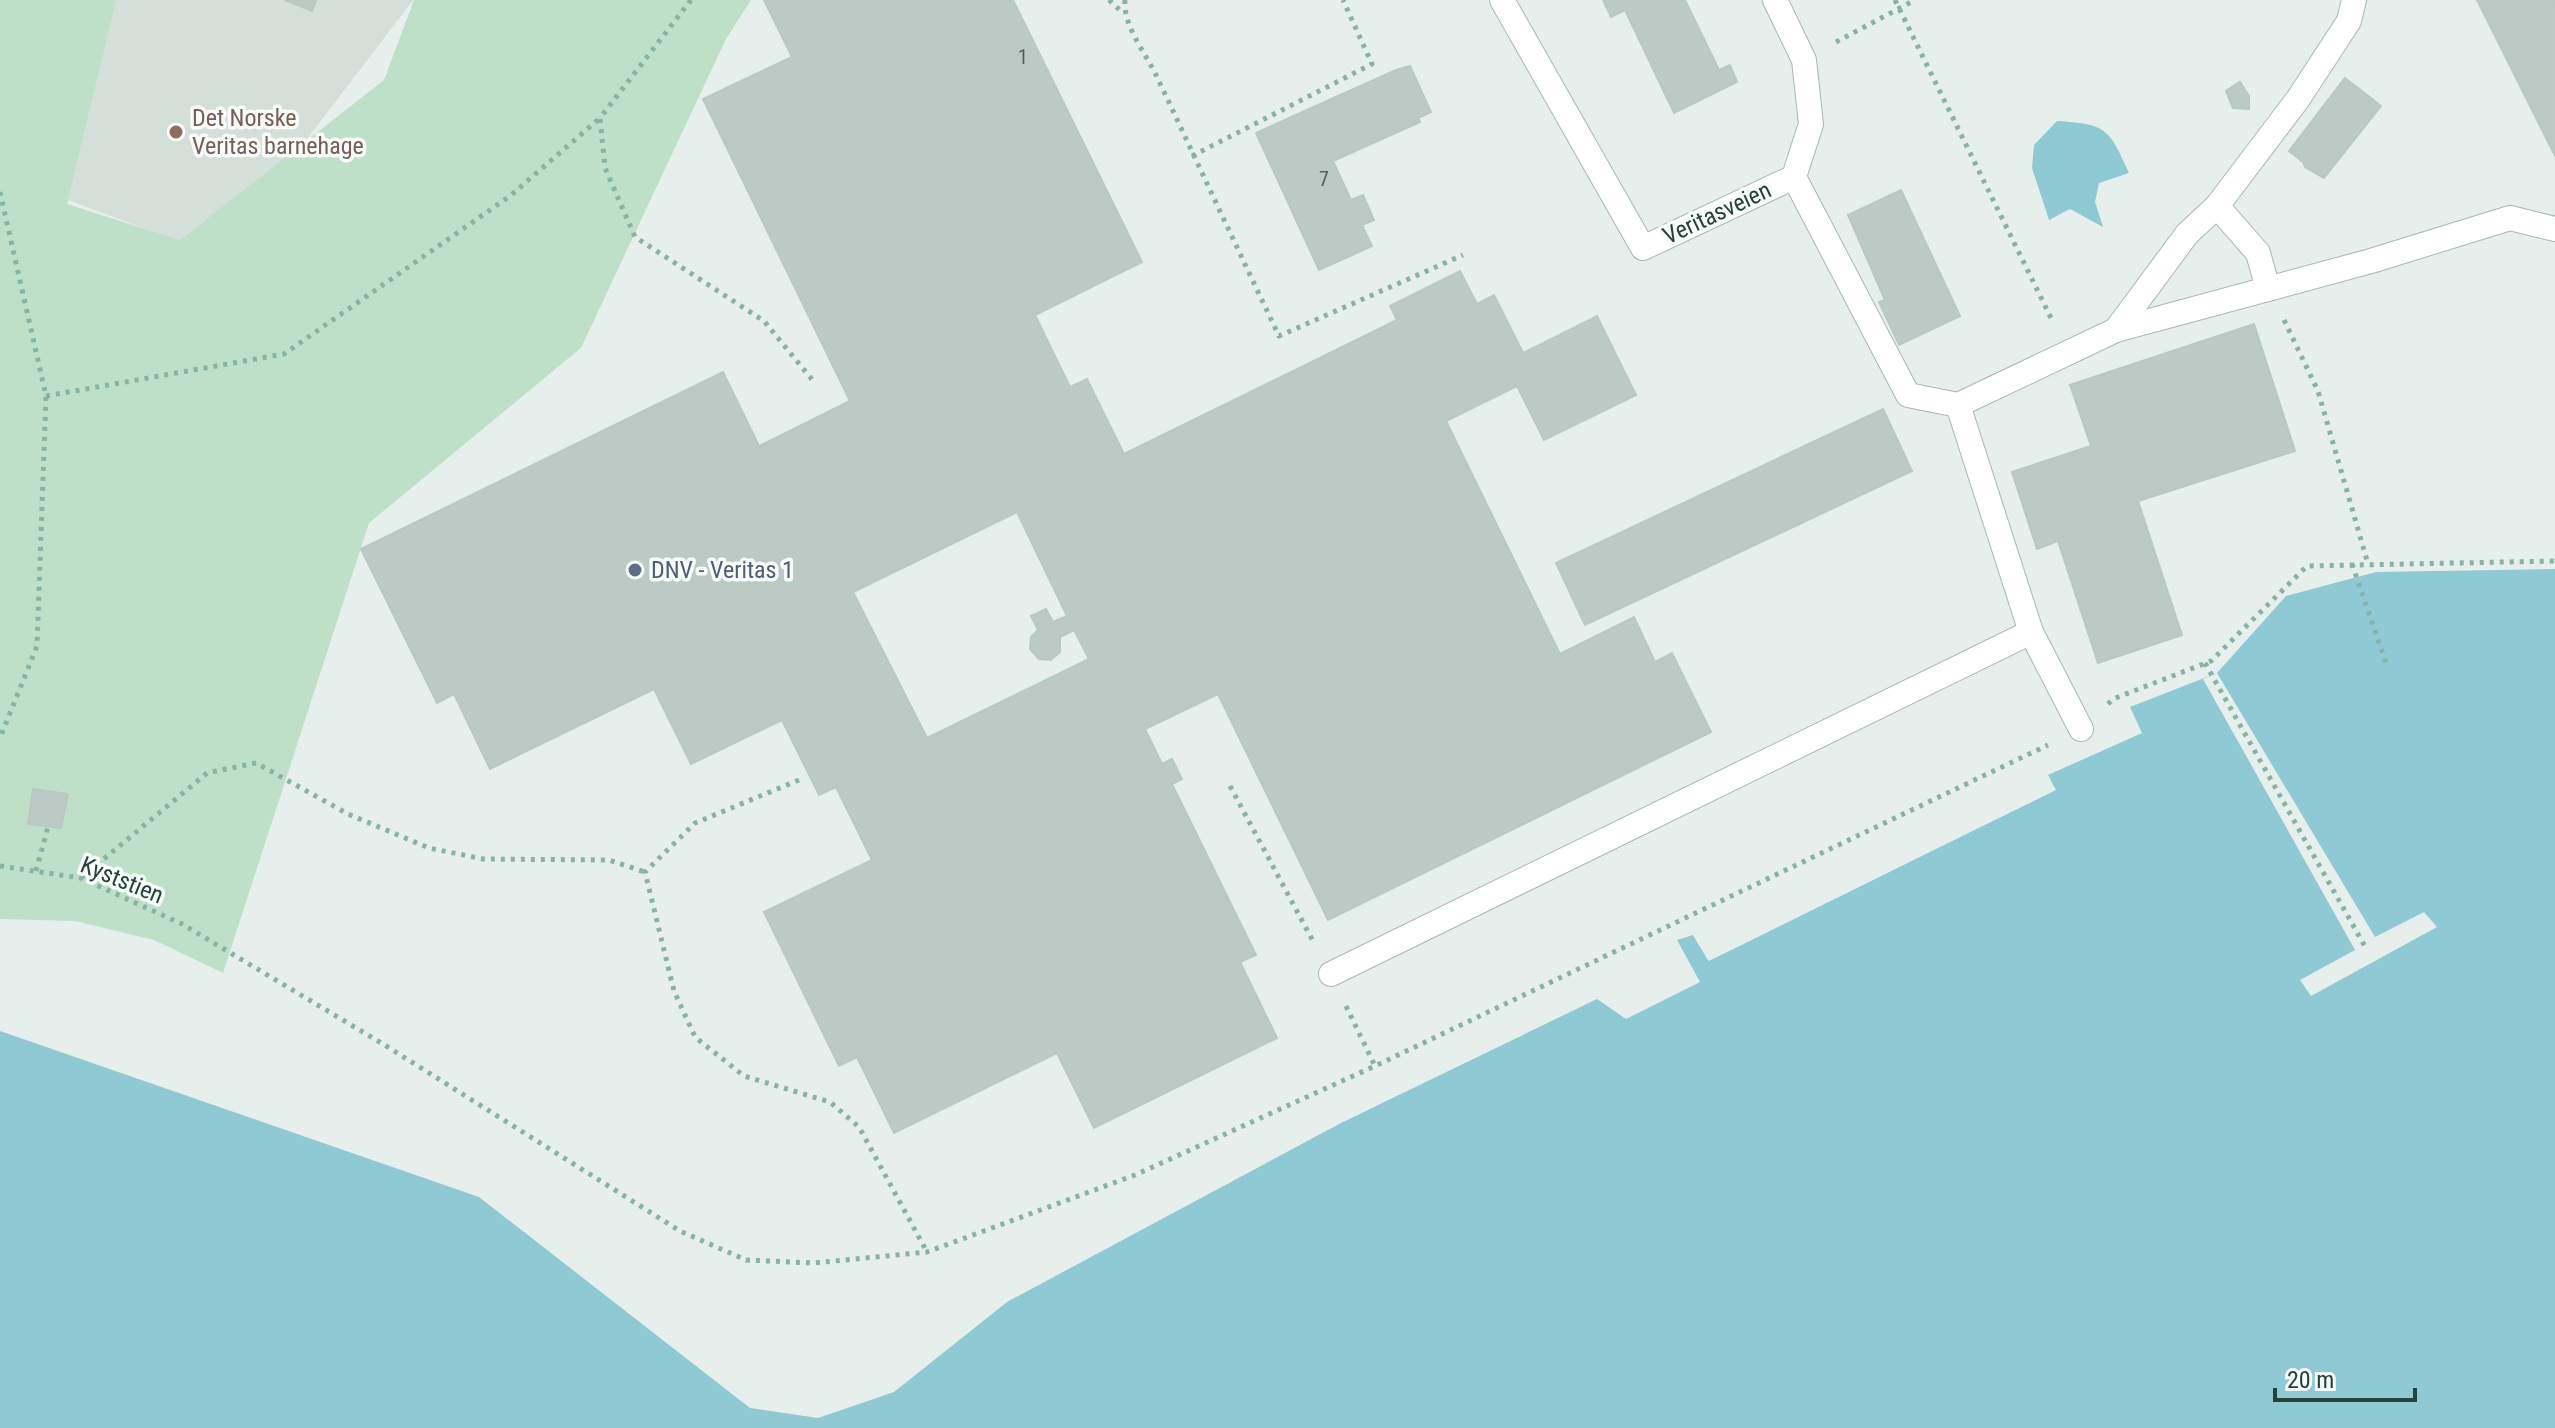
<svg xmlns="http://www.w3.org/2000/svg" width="2555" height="1428" font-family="'Roboto Condensed',sans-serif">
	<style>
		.built { fill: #d4dfda }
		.green { fill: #bfe0c8 }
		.water { fill: #8ec9d4 }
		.pier { fill: #e6efeb }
		.building { fill: #bbcac4; stroke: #b8c9c2; stroke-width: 2; fill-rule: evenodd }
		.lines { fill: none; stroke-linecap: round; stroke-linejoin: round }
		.lane-casing { stroke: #a8b8b2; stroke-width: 26 }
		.path { stroke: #86b3a5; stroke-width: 5; stroke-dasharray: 4 6; stroke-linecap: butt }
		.lane { stroke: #fff; stroke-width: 24 }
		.education-dot { fill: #8d6e63; stroke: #f7fbf9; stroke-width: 3 }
		.service-dot { fill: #5c6f8a; stroke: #f7fbf9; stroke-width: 3 }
		.labels { text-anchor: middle; stroke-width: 7; stroke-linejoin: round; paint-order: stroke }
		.number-label { font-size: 20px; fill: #4a645c }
		.education-label { font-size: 24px; fill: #785e54; stroke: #f7fbf9; text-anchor: start }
		.street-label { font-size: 24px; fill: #24423a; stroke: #f7fbf9 }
		.service-label { font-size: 24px; fill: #4e5e75; stroke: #f7fbf9; text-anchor: start }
	</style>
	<rect width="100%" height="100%" fill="#e6efeb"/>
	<!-- built -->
	<polygon class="built" points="46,0 413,0 218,256 52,194"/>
	<!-- green -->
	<polygon class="green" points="0,0 116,0 67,204 180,240 384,80 414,0 751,0 726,39 581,348 369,523 223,973 154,940 75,921 0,919"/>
	<!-- water -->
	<g class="water">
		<path d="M 2057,121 C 2106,124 2109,128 2129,173 L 2099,183 L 2095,202 L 2103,227 L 2070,209 L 2049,220 L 2032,168 L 2034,145 Z"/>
		<polygon points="2555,569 2555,1428 0,1428 0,1031 479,1197 750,1408 818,1418 894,1392 1007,1302 1341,1123 1597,999 1626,1019 1700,982 1677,940 1693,935 1709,961 2055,790 2048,775 2142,733 2130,707 2217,673 2286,596 2376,572"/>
	</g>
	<!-- pier -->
	<g class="pier">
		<polygon points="2217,673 2375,937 2424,912 2437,927 2311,996 2300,980 2355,950 2203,679"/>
		<polygon points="2046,772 2056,790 1708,960 1693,935 1697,933 1710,956 2050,788 2044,776"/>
	</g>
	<!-- building -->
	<g class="building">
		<polygon points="285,0 316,0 312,11"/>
		<path d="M 764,0 L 1013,0 L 1142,262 L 1035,315 L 1070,387 L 1087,379 L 1124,454 L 1397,320 L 1390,306 L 1460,271 L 1477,304 L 1494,295 L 1523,353 L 1597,316 L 1636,395 L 1544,440 L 1517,386 L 1446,421 L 1560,654 L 1634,617 L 1655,662 L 1672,653 L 1711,732 L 1328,920 L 1218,694 L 1145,729 L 1162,764 L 1172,759 L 1182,779 L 1172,784 L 1256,955 L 1240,962 L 1277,1038 L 1094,1128 L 1057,1053 L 894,1133 L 857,1057 L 839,1066 L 764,912 L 872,860 L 836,787 L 819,795 L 782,720 L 691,764 L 654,689 L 490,769 L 454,694 L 437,703 L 361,549 L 723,372 L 759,446 L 850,401 L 703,99 L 792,57 ZM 1017,512 L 1067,616 L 1053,622 L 1046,609 L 1031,616 L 1038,630 L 1031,637 L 1030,649 L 1039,659 L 1051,660 L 1060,652 L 1060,637 L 1074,630 L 1089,659 L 927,738 L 853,592 Z"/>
		<polygon points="1603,0 1685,0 1719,70 1730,65 1737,82 1674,113 1625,10 1611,17"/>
		<polygon points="2477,0 2555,0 2555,156"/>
		<polygon points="1410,66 1431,112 1418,118 1420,122 1333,161 1351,200 1363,195 1374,220 1362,225 1372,246 1319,270 1256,133 1396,70"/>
		<polygon points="2345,78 2381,106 2324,178 2305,167 2303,162 2289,151"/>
		<polygon points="2240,82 2249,96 2249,109 2233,108 2226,91"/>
		<polygon points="1901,190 1960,316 1899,345 1879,302 1885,300 1848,215"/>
		<polygon points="2254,324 2295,451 2138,501 2182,635 2098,663 2058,541 2037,549 2012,472 2091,446 2070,385"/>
		<polygon points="1883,409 1912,471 1585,625 1556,563"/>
		<polygon points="33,789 68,794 61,828 28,824"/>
	</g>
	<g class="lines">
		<defs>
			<g id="lane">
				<polyline points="1502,0 1643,248 1794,177 1811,124 1804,60 1775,0"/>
				<polyline points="1794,177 1908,395 1958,405 2031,632 2081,729"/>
				<polyline points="2217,206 2258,253 2268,289"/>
				<polyline points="2116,330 2187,234 2217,206 2298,99 2349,21 2354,0"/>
				<polyline points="1958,405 2116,330 2371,261 2510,218 2555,229"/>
				<polyline points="1331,974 2031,632"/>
			</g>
		</defs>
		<!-- lane casing -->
		<use href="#lane" class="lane-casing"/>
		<!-- path -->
		<g class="path">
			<polyline points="691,0 600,118 605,168 635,237 764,321 814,382"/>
			<polyline points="1109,0 1123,13"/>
			<path d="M 1125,0 C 1123,27 1146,53 1157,77 C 1198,164 1238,250 1279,336 L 1463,255"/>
			<polyline points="1895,0 2053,322"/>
			<polyline points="1836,42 1915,0"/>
			<polyline points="1192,156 1372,64 1343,0"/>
			<polyline points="0,192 46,396 37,646 0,738"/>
			<polyline points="2284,320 2318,391 2368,564"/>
			<polyline points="46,396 284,354 510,196 600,118"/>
			<polyline points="2352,564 2386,663"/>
			<polyline points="2205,663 2367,950"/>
			<polyline points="2108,704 2113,699 2211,661 2307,566 2555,561"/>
			<polyline points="799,780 695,823 645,872 674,991 695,1037 744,1076 830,1102 859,1127 927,1252"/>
			<polyline points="1230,786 1314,943"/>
			<polyline points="0,866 81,878 182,924 383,1044 680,1231 746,1260 814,1263 927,1252 1135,1175 1375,1066 2048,745"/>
			<polyline points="36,871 48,827"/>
			<polyline points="81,878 207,773 256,763 348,814 429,848 483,859 609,860 645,872"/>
			<polyline points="1346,1006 1375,1066"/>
		</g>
		<!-- lane -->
		<use href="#lane" class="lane"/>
	</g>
	<!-- markers -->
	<circle class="education-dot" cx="176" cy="132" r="8"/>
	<circle class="service-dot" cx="635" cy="570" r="8"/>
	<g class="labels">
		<!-- number labels -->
		<g class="number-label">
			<text x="1023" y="64">1</text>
			<text x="1324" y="186">7</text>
		</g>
		<!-- education labels -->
		<g class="education-label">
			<text x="192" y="126">Det Norske<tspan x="192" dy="28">Veritas barnehage</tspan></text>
		</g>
		<!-- street labels -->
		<g class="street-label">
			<text transform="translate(1717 213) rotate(-25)" y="8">Veritasveien</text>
			<text transform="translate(122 880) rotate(22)" y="8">Kyststien</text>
		</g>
		<!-- service labels -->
		<g class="service-label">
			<text x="651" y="578">DNV - Veritas 1</text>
		</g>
	</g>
	<!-- scale -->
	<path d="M2275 1388v12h140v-12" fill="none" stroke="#24423a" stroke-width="4"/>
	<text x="2287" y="1388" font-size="24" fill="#24423a" stroke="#f7fbf9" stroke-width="6" paint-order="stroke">20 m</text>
</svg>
